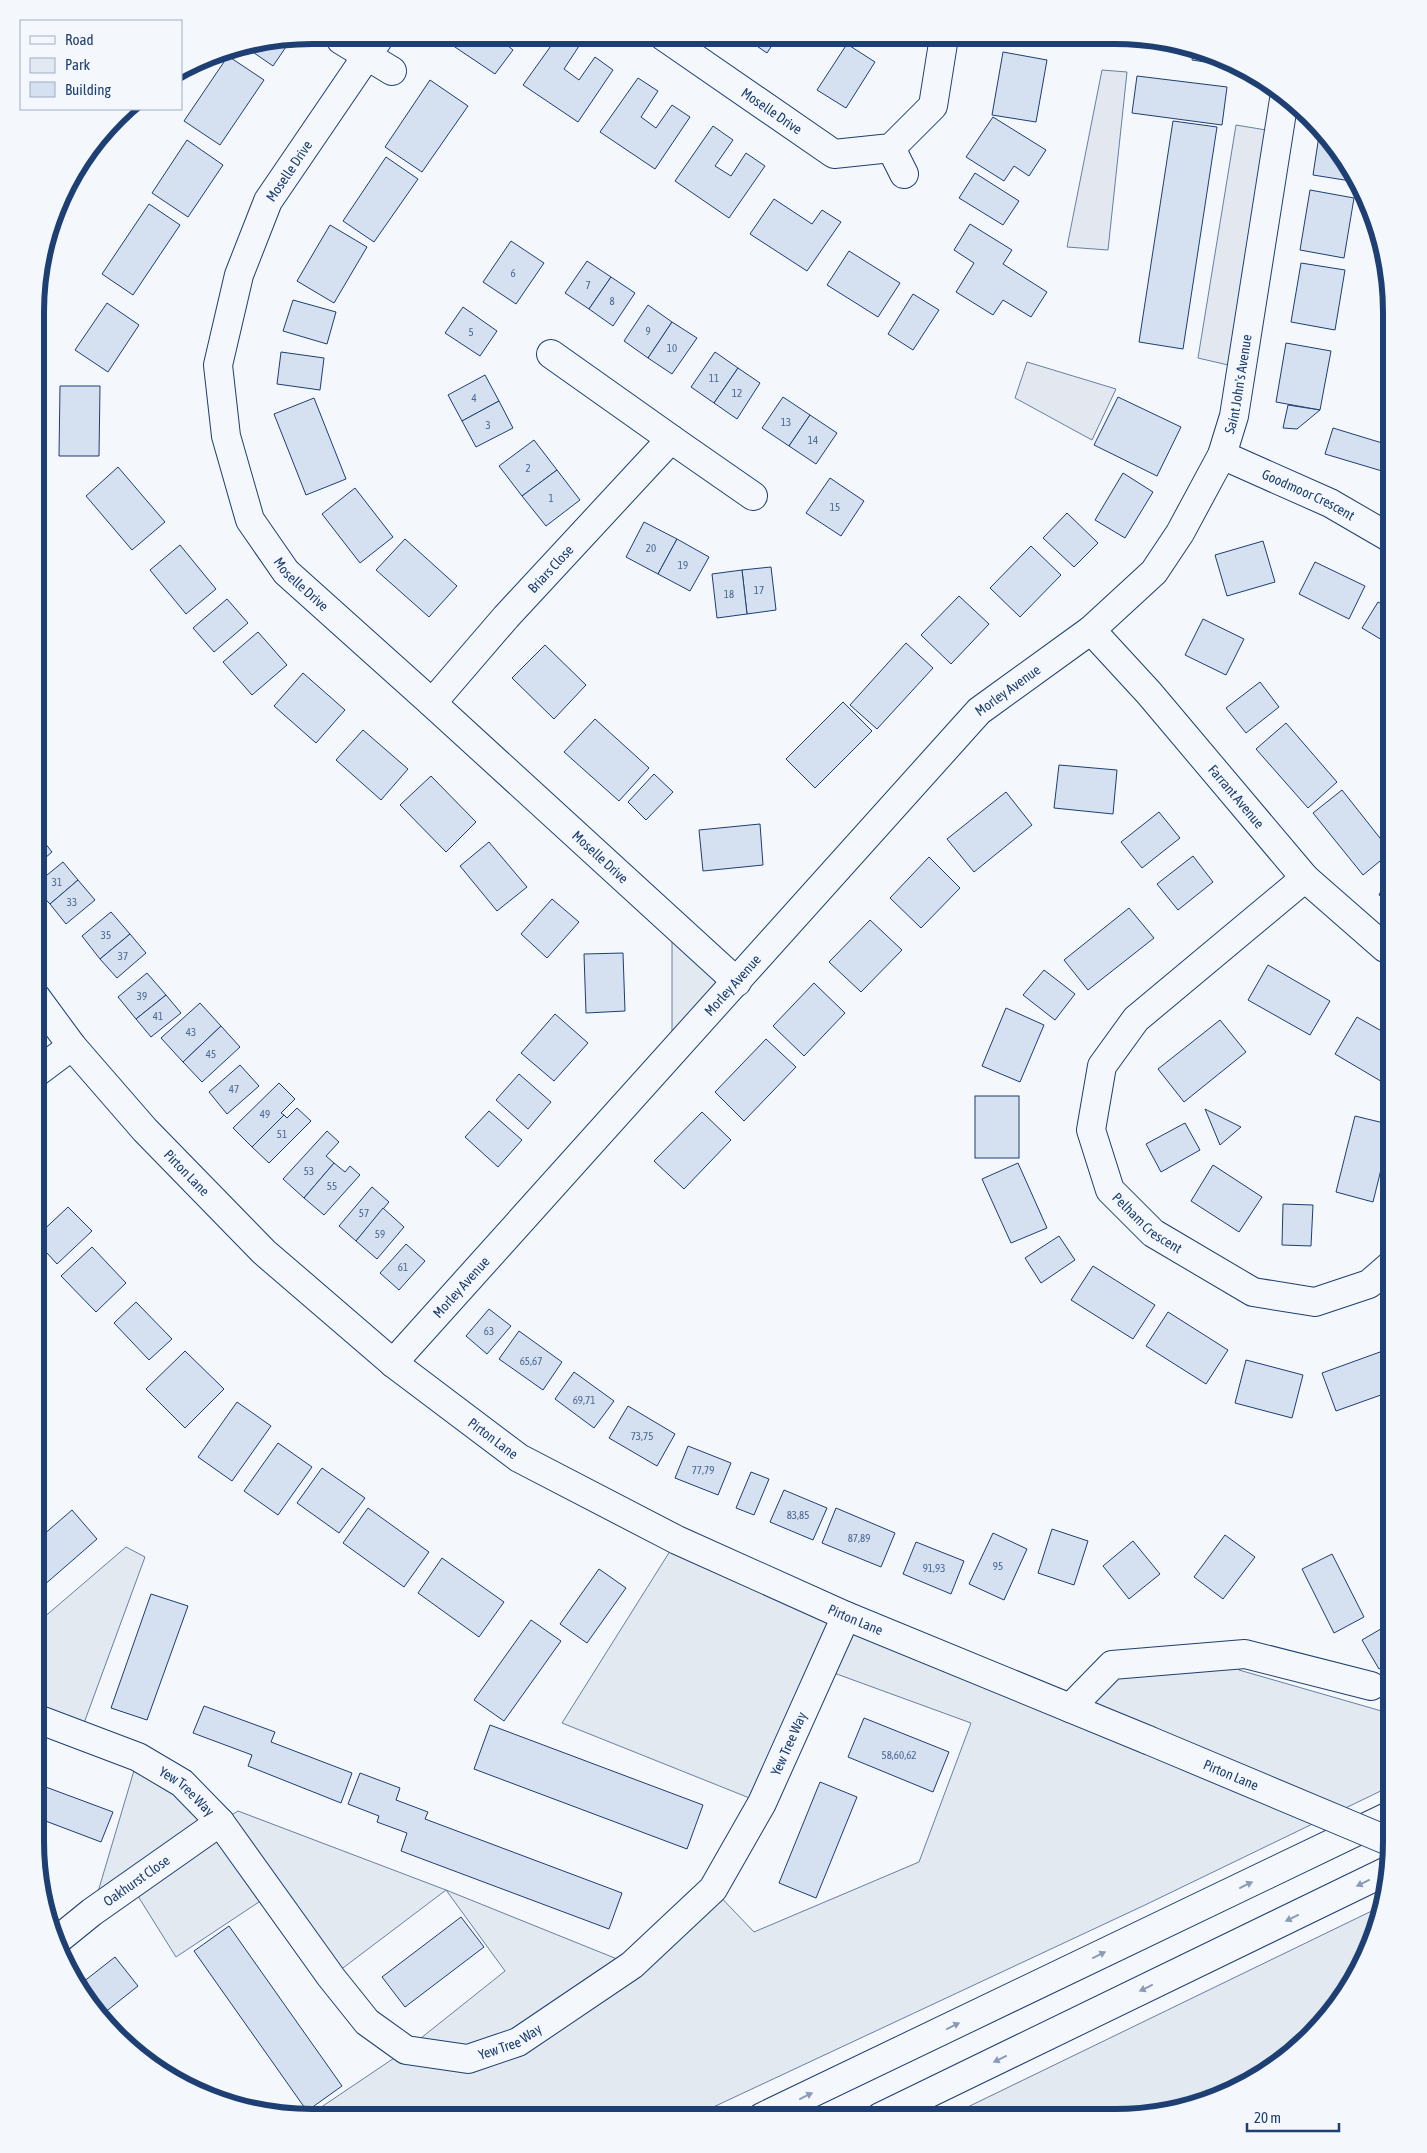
<svg xmlns="http://www.w3.org/2000/svg" width="1427" height="2153" font-family="'Asap Condensed',sans-serif">
	<style>
		.green { fill: #e3e9f0; stroke: #687fa3 }
		.parking { fill: #e3e8f0; stroke: #687fa3 }
		.building { fill: #d5e0f0; stroke: #1d3f73 }
		.lines { fill: none; stroke-linecap: round; stroke-linejoin: round }
		.minor-casing { stroke: #1d3f73; stroke-width: 30 }
		.highway-casing { stroke: #1d3f73; stroke-width: 30 }
		.minor { stroke: #f4f7fb; stroke-width: 28 }
		.highway { stroke: #f4f7fb; stroke-width: 28 }
		.minor-bridge-casing { stroke: #1d3f73; stroke-width: 30; stroke-linecap: butt }
		.minor-bridge { stroke: #f4f7fb; stroke-width: 28 }
		.oneway { fill: #889bb7 }
		.labels { text-anchor: middle; stroke-width: 4; stroke-linejoin: round; paint-order: stroke }
		.number-label { font-size: 11px; fill: #4b6792 }
		.street-label { font-size: 14px; fill: #1d3f73; stroke: #f4f7fb }
		.rim { fill: none; stroke: #1d3f73; stroke-width: 6 }
	</style>
	<rect width="100%" height="100%" fill="#f4f7fb"/>
	<!-- green -->
	<g class="green">
		<polygon points="672,922 737,982 672,1054"/>
		<polygon points="677,1540 1070,1708 1112,1665 1245,1654 1239,1670 1385,1712 1391,1709 1391,1786 1145,1905 692,2117 308,2116 406,2050 505,1971 446,1890 331,1977 271,1894 176,1957 131,1885 92,1912 138,1757 220,1822 238,1811 446,1890 632,1965 713,1889 754,1932 919,1862 971,1723 823,1669 762,1803 562,1723"/>
		<polygon points="126,1547 145,1557 80,1734 35,1718 35,1625"/>
		<polygon points="1382,1906 1377,1931 1345,1995 1298,2050 1221,2097 1116,2118 945,2118"/>
	</g>
	<!-- parking -->
	<g class="parking">
		<polygon points="1102,70 1127,72 1108,250 1067,247"/>
		<polygon points="1236,125 1278,132 1241,368 1198,358"/>
		<polygon points="1027,362 1116,389 1092,440 1015,398"/>
	</g>
	<!-- building -->
	<g class="building">
		<polygon points="458,35 515,36 508,46 513,50 495,74 452,45"/>
		<polygon points="558,36 570,36 581,43 564,69 579,80 595,57 613,70 578,122 523,85"/>
		<polygon points="742,36 778,36 767,53"/>
		<polygon points="292,38 273,66 244,46"/>
		<polygon points="847,44 875,62 846,108 817,90"/>
		<polygon points="1194,49 1221,56 1238,66 1238,67 1192,60"/>
		<polygon points="1003,52 1047,60 1036,122 992,115"/>
		<polygon points="228,56 264,80 220,145 184,121"/>
		<polygon points="1137,76 1227,87 1222,125 1132,113"/>
		<polygon points="638,78 658,91 641,117 656,128 672,105 690,117 655,169 600,132"/>
		<polygon points="430,80 468,106 422,172 385,147"/>
		<polygon points="993,117 1046,150 1029,176 1014,166 1004,181 966,157"/>
		<polygon points="1173,121 1217,127 1183,349 1139,342"/>
		<polygon points="713,126 733,140 715,166 731,176 746,153 765,166 729,218 675,181"/>
		<polygon points="1320,129 1335,143 1357,182 1313,175"/>
		<polygon points="187,140 223,165 188,217 152,193"/>
		<polygon points="386,157 418,179 374,242 343,221"/>
		<polygon points="975,173 1019,201 1003,225 959,198"/>
		<polygon points="1310,190 1354,198 1344,258 1300,250"/>
		<polygon points="774,199 812,224 822,210 841,222 807,271 750,234"/>
		<polygon points="149,204 180,225 133,295 102,274"/>
		<polygon points="970,224 1012,250 1003,264 1047,292 1031,317 1003,300 993,315 956,292 974,263 954,250"/>
		<polygon points="330,225 367,247 334,303 297,281"/>
		<polygon points="511,241 544,263 516,304 483,282"/>
		<polygon points="849,251 900,283 878,317 827,285"/>
		<polygon points="587,261 611,277 589,309 565,293"/>
		<polygon points="1301,263 1345,270 1335,330 1291,322"/>
		<polygon points="611,277 635,293 613,326 589,309"/>
		<polygon points="913,294 939,310 913,350 888,334"/>
		<polygon points="293,300 336,312 327,344 283,331"/>
		<polygon points="107,303 139,325 108,372 75,350"/>
		<polygon points="648,305 672,322 648,358 624,341"/>
		<polygon points="463,307 497,331 480,356 445,333"/>
		<polygon points="672,322 697,338 672,374 648,358"/>
		<polygon points="1286,343 1331,351 1320,410 1276,402"/>
		<polygon points="281,352 324,358 320,390 277,384"/>
		<polygon points="715,352 738,368 714,403 691,387"/>
		<polygon points="738,368 760,383 737,419 714,403"/>
		<polygon points="485,375 499,401 462,421 448,395"/>
		<polygon points="60,386 100,386 99,456 59,456"/>
		<polygon points="783,397 810,415 789,446 762,428"/>
		<polygon points="1118,397 1181,427 1157,476 1094,445"/>
		<polygon points="314,398 346,479 306,495 274,414"/>
		<polygon points="499,401 513,428 476,447 462,421"/>
		<polygon points="1288,405 1320,410 1297,429 1283,428"/>
		<polygon points="810,415 837,433 816,464 789,446"/>
		<polygon points="1333,428 1392,446 1392,474 1325,454"/>
		<polygon points="534,440 557,470 522,496 499,466"/>
		<polygon points="118,467 165,522 132,550 86,496"/>
		<polygon points="557,470 580,500 546,526 522,496"/>
		<polygon points="1123,473 1153,492 1125,538 1095,520"/>
		<polygon points="830,478 864,501 841,536 806,513"/>
		<polygon points="355,488 393,537 360,563 322,514"/>
		<polygon points="1067,513 1098,543 1074,567 1043,538"/>
		<polygon points="644,522 677,539 658,574 626,557"/>
		<polygon points="405,539 457,586 429,617 376,570"/>
		<polygon points="677,539 709,557 690,591 658,574"/>
		<polygon points="1263,541 1275,582 1227,596 1215,555"/>
		<polygon points="180,545 216,589 186,614 150,570"/>
		<polygon points="1031,546 1061,575 1020,617 990,588"/>
		<polygon points="1315,562 1365,586 1349,619 1299,594"/>
		<polygon points="771,567 776,610 747,614 742,570"/>
		<polygon points="742,570 747,614 717,618 712,574"/>
		<polygon points="959,596 989,624 951,664 921,635"/>
		<polygon points="227,599 248,623 214,652 193,628"/>
		<polygon points="1378,602 1392,610 1392,646 1362,628"/>
		<polygon points="1203,619 1244,639 1226,675 1185,655"/>
		<polygon points="258,632 287,665 252,695 223,662"/>
		<polygon points="906,643 933,668 877,729 850,705"/>
		<polygon points="545,645 586,685 554,719 512,678"/>
		<polygon points="303,673 345,710 316,743 274,706"/>
		<polygon points="1260,682 1279,707 1246,733 1226,708"/>
		<polygon points="843,702 872,731 815,788 786,759"/>
		<polygon points="595,719 649,768 619,801 564,752"/>
		<polygon points="1286,723 1337,782 1308,808 1256,749"/>
		<polygon points="363,730 408,769 381,800 336,760"/>
		<polygon points="1059,765 1117,770 1113,814 1054,808"/>
		<polygon points="654,774 673,792 646,820 628,802"/>
		<polygon points="431,776 476,822 446,852 400,805"/>
		<polygon points="1342,790 1391,852 1363,875 1313,813"/>
		<polygon points="1006,792 1032,825 974,872 947,839"/>
		<polygon points="1159,812 1180,838 1142,868 1121,842"/>
		<polygon points="760,824 763,865 703,871 699,830"/>
		<polygon points="37,833 52,852 37,865"/>
		<polygon points="489,842 527,887 497,911 460,866"/>
		<polygon points="1193,856 1213,882 1178,910 1157,884"/>
		<polygon points="929,857 960,888 921,928 890,898"/>
		<polygon points="63,862 78,880 50,904 36,889 36,884"/>
		<polygon points="1392,869 1392,902 1379,895"/>
		<polygon points="78,880 95,900 66,924 50,904"/>
		<polygon points="552,899 579,922 547,958 521,934"/>
		<polygon points="1129,908 1154,938 1088,990 1064,960"/>
		<polygon points="111,912 130,934 100,959 82,936"/>
		<polygon points="870,920 902,950 861,992 829,962"/>
		<polygon points="130,934 146,953 117,978 100,959"/>
		<polygon points="623,953 625,1011 586,1013 584,954"/>
		<polygon points="1268,965 1330,1001 1310,1035 1248,1000"/>
		<polygon points="1044,970 1075,994 1055,1020 1023,995"/>
		<polygon points="147,973 166,995 136,1019 118,997"/>
		<polygon points="814,983 845,1013 804,1056 773,1026"/>
		<polygon points="166,995 181,1013 151,1037 136,1019"/>
		<polygon points="200,1003 221,1026 183,1062 161,1038"/>
		<polygon points="1006,1008 1044,1025 1020,1082 982,1066"/>
		<polygon points="555,1014 588,1043 554,1081 521,1053"/>
		<polygon points="1357,1017 1392,1037 1392,1069 1384,1083 1335,1054"/>
		<polygon points="1220,1020 1246,1052 1184,1102 1158,1069"/>
		<polygon points="221,1026 240,1047 202,1082 183,1062"/>
		<polygon points="766,1039 796,1067 744,1121 715,1092"/>
		<polygon points="240,1065 259,1086 227,1114 209,1092"/>
		<polygon points="519,1074 551,1102 528,1129 496,1100"/>
		<polygon points="279,1083 295,1099 281,1113 284,1115 252,1147 233,1128"/>
		<rect x="975" y="1096" width="44" height="62"/>
		<polygon points="297,1108 311,1121 269,1163 252,1147 284,1115 287,1118"/>
		<polygon points="1205,1109 1241,1127 1220,1145"/>
		<polygon points="489,1111 522,1140 498,1167 465,1137"/>
		<polygon points="702,1112 731,1140 684,1189 654,1161"/>
		<polygon points="1355,1116 1392,1125 1373,1202 1336,1192"/>
		<polygon points="1185,1123 1200,1150 1161,1172 1146,1144"/>
		<polygon points="327,1131 339,1142 326,1156 334,1163 304,1198 283,1179"/>
		<polygon points="334,1163 345,1172 350,1166 360,1175 324,1215 304,1198"/>
		<polygon points="1018,1163 1047,1228 1011,1243 982,1179"/>
		<polygon points="1213,1165 1262,1197 1239,1232 1191,1201"/>
		<polygon points="36,1184 42,1186 36,1212"/>
		<polygon points="372,1187 389,1202 356,1241 339,1226"/>
		<polygon points="1283,1204 1313,1205 1311,1246 1282,1245"/>
		<polygon points="68,1207 92,1231 57,1264 36,1241 36,1237"/>
		<polygon points="383,1208 404,1227 377,1259 356,1241"/>
		<polygon points="1059,1236 1075,1260 1041,1283 1025,1258"/>
		<polygon points="406,1244 425,1261 399,1290 380,1273"/>
		<polygon points="92,1247 126,1283 96,1312 61,1276"/>
		<polygon points="1093,1266 1155,1305 1133,1339 1071,1300"/>
		<polygon points="136,1302 172,1339 149,1360 114,1323"/>
		<polygon points="489,1309 511,1326 487,1354 466,1336"/>
		<polygon points="1168,1312 1228,1350 1206,1384 1146,1346"/>
		<polygon points="519,1331 562,1362 543,1390 499,1359"/>
		<polygon points="185,1351 224,1389 185,1428 146,1389"/>
		<polygon points="1380,1352 1392,1385 1392,1391 1336,1411 1322,1373"/>
		<polygon points="1246,1360 1303,1375 1292,1418 1235,1403"/>
		<polygon points="574,1372 614,1401 594,1428 555,1399"/>
		<polygon points="237,1402 271,1426 232,1481 198,1457"/>
		<polygon points="628,1406 675,1434 657,1466 609,1438"/>
		<polygon points="278,1443 312,1467 278,1515 244,1491"/>
		<polygon points="688,1446 731,1463 718,1495 675,1478"/>
		<polygon points="322,1468 365,1498 339,1533 297,1503"/>
		<polygon points="751,1472 769,1479 754,1515 736,1508"/>
		<polygon points="784,1490 827,1508 813,1540 770,1522"/>
		<polygon points="368,1508 429,1552 404,1587 343,1543"/>
		<polygon points="836,1508 895,1533 881,1567 822,1543"/>
		<polygon points="72,1510 97,1539 35,1593 35,1542"/>
		<polygon points="1052,1529 1088,1541 1074,1585 1038,1573"/>
		<polygon points="993,1533 1027,1549 1004,1600 969,1584"/>
		<polygon points="1225,1535 1255,1557 1223,1599 1194,1577"/>
		<polygon points="1133,1541 1160,1574 1129,1599 1103,1566"/>
		<polygon points="916,1542 964,1561 951,1594 903,1574"/>
		<polygon points="1332,1554 1364,1617 1334,1633 1302,1569"/>
		<polygon points="442,1558 504,1602 479,1637 418,1593"/>
		<polygon points="599,1569 626,1588 587,1643 560,1624"/>
		<polygon points="151,1594 188,1606 147,1720 111,1708"/>
		<polygon points="531,1620 561,1641 504,1721 474,1700"/>
		<polygon points="1391,1623 1391,1661 1379,1669 1362,1640"/>
		<polygon points="204,1706 275,1732 271,1742 352,1773 341,1803 248,1766 252,1755 193,1733"/>
		<polygon points="864,1718 949,1752 933,1792 848,1757"/>
		<polygon points="490,1725 703,1805 687,1849 474,1769"/>
		<polygon points="360,1773 400,1788 396,1800 428,1812 425,1819 622,1893 609,1929 401,1851 407,1833 377,1822 379,1816 348,1804"/>
		<polygon points="820,1782 857,1797 816,1898 779,1883"/>
		<polygon points="35,1783 113,1812 101,1842 35,1817"/>
		<polygon points="461,1917 484,1947 405,2007 382,1977"/>
		<polygon points="229,1926 342,2086 307,2111 194,1951"/>
		<polygon points="115,1957 138,1986 99,2017 92,2010 78,1986"/>
	</g>
	<g class="lines">
		<defs>
			<g id="minor">
				<path id="s1" d="M 381,35 L 268,201 L 239,275 L 218,365 L 226,436 L 250,520 L 286,572 L 432,703 L 737,982"/>
				<path id="s2" d="M 663,36 L 834,154 L 891,148 L 933,106 L 944,37"/>
				<polyline points="341,40 392,71"/>
				<polyline points="891,148 904,174"/>
				<polyline points="671,439 753,496"/>
				<path id="s3" d="M 1222,455 L 1330,503 L 1392,539"/>
				<path id="s4" d="M 1091,630 L 1149,693 L 1305,878 L 1385,948 L 1392,951"/>
				<path id="s5" d="M 432,703 L 506,617 L 671,439 L 551,354"/>
				<path id="s6" d="M 1305,878 L 1136,1019 L 1102,1066 L 1091,1130 L 1110,1190 L 1153,1233 L 1253,1292 L 1315,1302 L 1369,1284 L 1392,1264"/>
				<path id="s7" d="M 36,997 L 72,1046 L 145,1130 L 264,1252 L 393,1363 L 519,1458 L 677,1540 L 846,1616 L 1148,1740"/>
				<polyline points="36,1073 72,1046"/>
				<path id="s8" d="M 393,1363 L 979,711 L 1091,630 L 1154,572 L 1180,533 L 1222,455 L 1234,416 L 1285,93"/>
				<polyline points="1070,1708 1112,1665 1245,1654 1371,1686"/>
				<path id="s9" d="M 35,1718 L 138,1757 L 182,1783 L 220,1822 L 331,1977 L 367,2022 L 406,2050 L 468,2059 L 518,2042 L 632,1965 L 713,1889 L 762,1803 L 846,1616"/>
				<path id="s10" d="M 55,1942 L 92,1912 L 220,1822"/>
			</g>
			<g id="highway">
				<polyline points="762,2117 1391,1815"/>
				<polyline points="880,2117 1389,1870"/>
			</g>
		</defs>
		<!-- minor casing -->
		<use href="#minor" class="minor-casing"/>
		<!-- highway casing -->
		<use href="#highway" class="highway-casing"/>
		<!-- minor -->
		<use href="#minor" class="minor"/>
		<!-- highway -->
		<use href="#highway" class="highway"/>
		<defs>
			<g id="minor-bridge">
				<path id="s11" d="M 1148,1740 L 1391,1842"/>
			</g>
		</defs>
		<!-- minor-bridge casing -->
		<use href="#minor-bridge" class="minor-bridge-casing"/>
		<!-- minor-bridge -->
		<use href="#minor-bridge" class="minor-bridge"/>
	</g>
	<!-- one-way arrows -->
	<defs><path id="oneway-solid" d="M-6-.8H1V-3.2L6.5 0L1 3.2V.8H-6Z" transform="scale(1.25)"/></defs>
	<g class="oneway">
		<use href="#oneway-solid" transform="translate(1363 1883) rotate(154)"/>
		<use href="#oneway-solid" transform="translate(1246 1885) rotate(-26)"/>
		<use href="#oneway-solid" transform="translate(1292 1918) rotate(154)"/>
		<use href="#oneway-solid" transform="translate(1099 1955) rotate(-26)"/>
		<use href="#oneway-solid" transform="translate(1146 1988) rotate(154)"/>
		<use href="#oneway-solid" transform="translate(953 2026) rotate(-26)"/>
		<use href="#oneway-solid" transform="translate(1000 2059) rotate(154)"/>
		<use href="#oneway-solid" transform="translate(806 2096) rotate(-26)"/>
	</g>
	<g class="labels">
		<!-- number labels -->
		<g class="number-label">
			<text x="513" y="277">6</text>
			<text x="588" y="289">7</text>
			<text x="612" y="305">8</text>
			<text x="648" y="335">9</text>
			<text x="471" y="336">5</text>
			<text x="672" y="352">10</text>
			<text x="714" y="382">11</text>
			<text x="737" y="397">12</text>
			<text x="474" y="402">4</text>
			<text x="786" y="426">13</text>
			<text x="488" y="429">3</text>
			<text x="813" y="444">14</text>
			<text x="528" y="472">2</text>
			<text x="551" y="502">1</text>
			<text x="835" y="511">15</text>
			<text x="651" y="552">20</text>
			<text x="683" y="569">19</text>
			<text x="759" y="594">17</text>
			<text x="729" y="598">18</text>
			<text x="57" y="886">31</text>
			<text x="72" y="906">33</text>
			<text x="106" y="939">35</text>
			<text x="123" y="960">37</text>
			<text x="142" y="1000">39</text>
			<text x="158" y="1020">41</text>
			<text x="191" y="1036">43</text>
			<text x="211" y="1058">45</text>
			<text x="234" y="1093">47</text>
			<text x="265" y="1118">49</text>
			<text x="282" y="1138">51</text>
			<text x="309" y="1175">53</text>
			<text x="332" y="1190">55</text>
			<text x="364" y="1217">57</text>
			<text x="380" y="1238">59</text>
			<text x="403" y="1271">61</text>
			<text x="489" y="1335">63</text>
			<text x="531" y="1365">65,67</text>
			<text x="584" y="1404">69,71</text>
			<text x="642" y="1440">73,75</text>
			<text x="703" y="1474">77,79</text>
			<text x="798" y="1519">83,85</text>
			<text x="859" y="1542">87,89</text>
			<text x="998" y="1570">95</text>
			<text x="934" y="1572">91,93</text>
			<text x="899" y="1759">58,60,62</text>
		</g>
		<!-- street labels -->
		<g class="street-label">
			<text dy="5" stroke="none"><textPath href="#s2" startOffset="132">Moselle Drive</textPath></text>
			<text transform="translate(289 171) rotate(-56)" y="5">Moselle Drive</text>
			<text dy="5" stroke="none"><textPath href="#s8" startOffset="1309">Saint John's Avenue</textPath></text>
			<text dy="5" stroke="none"><textPath href="#s3" startOffset="95">Goodmoor Crescent</textPath></text>
			<text dy="5" stroke="none"><textPath href="#s5" startOffset="179">Briars Close</textPath></text>
			<text dy="5" stroke="none"><textPath href="#s1" startOffset="614">Moselle Drive</textPath></text>
			<text dy="5" stroke="none"><textPath href="#s8" startOffset="912">Morley Avenue</textPath></text>
			<text dy="5" stroke="none"><textPath href="#s4" startOffset="221">Farrant Avenue</textPath></text>
			<text dy="5" stroke="none"><textPath href="#s1" startOffset="1019">Moselle Drive</textPath></text>
			<text dy="5" stroke="none"><textPath href="#s8" startOffset="508">Morley Avenue</textPath></text>
			<text dy="5" stroke="none"><textPath href="#s7" startOffset="232">Pirton Lane</textPath></text>
			<text dy="5" stroke="none"><textPath href="#s6" startOffset="456">Pelham Crescent</textPath></text>
			<text dy="5" stroke="none"><textPath href="#s8" startOffset="102">Morley Avenue</textPath></text>
			<text dy="5" stroke="none"><textPath href="#s7" startOffset="638">Pirton Lane</textPath></text>
			<text dy="5" stroke="none"><textPath href="#s7" startOffset="1044">Pirton Lane</textPath></text>
			<text dy="5" stroke="none"><textPath href="#s9" startOffset="1040">Yew Tree Way</textPath></text>
			<text dy="5" stroke="none"><textPath href="#s11" startOffset="90">Pirton Lane</textPath></text>
			<text dy="5" stroke="none"><textPath href="#s9" startOffset="170">Yew Tree Way</textPath></text>
			<text dy="5" stroke="none"><textPath href="#s10" startOffset="102">Oakhurst Close</textPath></text>
			<text dy="5" stroke="none"><textPath href="#s9" startOffset="620">Yew Tree Way</textPath></text>
		</g>
	</g>
	<!-- crop -->
	<path d="M0 0H1427V2153H0ZM312 44H1115A268 268 0 0 1 1383 312V1841A268 268 0 0 1 1115 2109H312A268 268 0 0 1 44 1841V312A268 268 0 0 1 312 44Z" fill="#f4f7fb" fill-rule="evenodd"/>
	<path class="rim" d="M312 44H1115A268 268 0 0 1 1383 312V1841A268 268 0 0 1 1115 2109H312A268 268 0 0 1 44 1841V312A268 268 0 0 1 312 44Z"/>
	<!-- legend -->
	<rect x="20" y="20" width="162" height="90" fill="#f4f7fb" stroke="#9eadc5"/>
	<rect x="30" y="36" width="25" height="8" fill="#f4f7fb" stroke="#9eadc5"/>
	<text x="65" y="45" font-size="15" fill="#1d3f73">Road</text>
	<rect x="30" y="58" width="25" height="15" fill="#e3e9f0" stroke="#9eadc5"/>
	<text x="65" y="70" font-size="15" fill="#1d3f73">Park</text>
	<rect x="30" y="82" width="25" height="15" fill="#d5e0f0" stroke="#9eadc5"/>
	<text x="65" y="95" font-size="15" fill="#1d3f73">Building</text>
	<!-- scale -->
	<path d="M1247 2123v8h92v-8" fill="none" stroke="#1d3f73" stroke-width="2.5"/>
	<text x="1254" y="2123" font-size="15" fill="#1d3f73" stroke="#f4f7fb" stroke-width="4" paint-order="stroke">20 m</text>
</svg>
